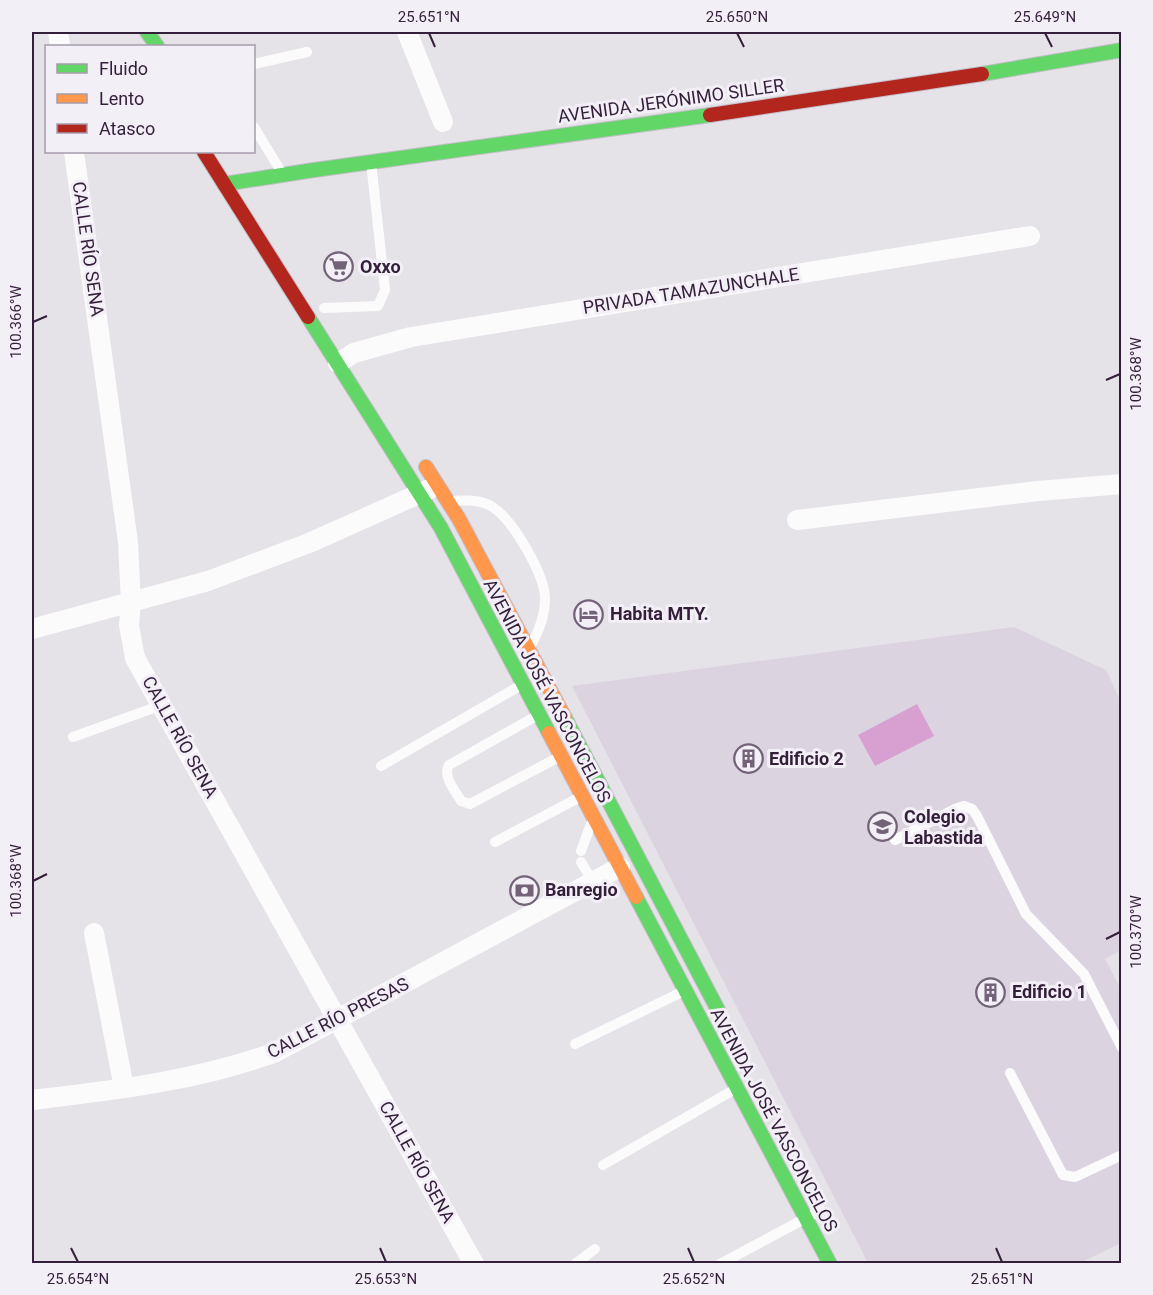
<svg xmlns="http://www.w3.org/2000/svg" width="1153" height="1295" font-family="Roboto,sans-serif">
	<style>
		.built { fill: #dbd4e0 }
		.water { fill: #d8a0d1 }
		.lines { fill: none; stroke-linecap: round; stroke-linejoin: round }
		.fast-casing { stroke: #c4bec8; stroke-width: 16 }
		.slow-casing { stroke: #c4bec8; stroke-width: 16 }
		.jam-casing { stroke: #c4bec8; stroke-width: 16 }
		.lane { stroke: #fbfbfc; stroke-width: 10 }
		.street { stroke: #fbfbfc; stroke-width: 20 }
		.fast { stroke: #63d668; stroke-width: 14 }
		.slow { stroke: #ff974d; stroke-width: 14 }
		.jam { stroke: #b3261e; stroke-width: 14 }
		.ticks { fill: none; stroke: #341f3b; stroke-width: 2 }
		.labels { text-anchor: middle; stroke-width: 6; stroke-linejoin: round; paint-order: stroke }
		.street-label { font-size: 18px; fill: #341f3b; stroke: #f3eff7 }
		.poi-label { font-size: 18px; font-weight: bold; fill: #341f3b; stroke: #f3eff7; text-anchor: start }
		.neatline { fill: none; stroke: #341f3b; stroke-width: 2 }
		.ticks-label { font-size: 15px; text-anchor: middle; fill: #341f3b }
	</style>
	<rect width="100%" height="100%" fill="#e5e2e8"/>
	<!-- built -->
	<polygon class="built" points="1014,627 1106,670 1122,704 1121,950 1105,959 1121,989 1121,1243 1080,1263 868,1263 572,686"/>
	<!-- water -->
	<polygon class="water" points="917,704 934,736 875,766 858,735"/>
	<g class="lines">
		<defs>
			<g id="fast">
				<polyline points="147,32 157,46"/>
				<polyline points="982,74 1122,50"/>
				<polyline points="224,184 314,170 710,115"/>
				<polyline points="308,317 441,528 549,733"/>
				<polyline points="565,718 718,1010"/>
				<polyline points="636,897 830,1264"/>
			</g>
			<g id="slow">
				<polyline points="426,467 459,519 565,718"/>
				<polyline points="549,733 636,897"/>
			</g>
			<g id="jam">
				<polyline points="710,115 982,74"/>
				<polyline points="204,152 308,317"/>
			</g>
		</defs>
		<!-- fast casing -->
		<use href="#fast" class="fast-casing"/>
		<!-- slow casing -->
		<use href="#slow" class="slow-casing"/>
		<!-- jam casing -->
		<use href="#jam" class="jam-casing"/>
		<!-- lane -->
		<g class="lane">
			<polyline points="254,64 307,52"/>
			<polyline points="254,127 282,173"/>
			<polyline points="324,308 378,306 385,290 371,162"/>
			<path d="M 450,501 C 464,500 482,499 494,508 C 514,522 545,575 545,599 C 545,616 538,633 530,647"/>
			<path d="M 540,714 L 449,765 C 442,776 456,792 461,801 L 470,804 L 561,756"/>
			<polyline points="73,737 162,705"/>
			<polyline points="381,766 523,684"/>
			<polyline points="895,840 955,809 964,806 972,809 977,816 1026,914 1084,974 1122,1048"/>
			<polyline points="495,842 582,796"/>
			<polyline points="581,851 591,824"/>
			<polyline points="581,862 593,882"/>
			<polyline points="575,1044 684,991"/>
			<polyline points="1010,1073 1063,1175 1075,1177 1122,1155"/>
			<polyline points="603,1165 737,1088"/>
			<polyline points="575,1264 595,1249"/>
			<polyline points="720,1264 821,1210"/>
		</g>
		<!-- street -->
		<g class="street">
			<polyline points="58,32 60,46"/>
			<polyline points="407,32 443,122"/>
			<polyline points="74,152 128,542 131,603 129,625 135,658 474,1264"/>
			<polyline points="338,363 354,353 411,337 1030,236"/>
			<polyline points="797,520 1038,491 1122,484"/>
			<polyline points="32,629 208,581 309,543 430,489"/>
			<polyline points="94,933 124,1088"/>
			<path d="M 32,1100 C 115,1090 197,1081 276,1052 L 620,867"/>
		</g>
		<!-- fast -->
		<use href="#fast" class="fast"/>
		<!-- slow -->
		<use href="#slow" class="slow"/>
		<!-- jam -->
		<use href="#jam" class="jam"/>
	</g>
	<!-- ticks -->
	<path class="ticks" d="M 429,33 L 435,47M 737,33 L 744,47M 1045,33 L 1052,47M 33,322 L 47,316M 1106,380 L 1120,374M 33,881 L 47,874M 1106,939 L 1120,932M 71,1248 L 78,1262M 380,1248 L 386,1262M 688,1248 L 694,1262M 996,1248 L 1002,1262"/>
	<!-- icons -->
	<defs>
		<symbol id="supermarket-ring" viewBox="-11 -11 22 22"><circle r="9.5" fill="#f3eff7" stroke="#726378" stroke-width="1.5"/><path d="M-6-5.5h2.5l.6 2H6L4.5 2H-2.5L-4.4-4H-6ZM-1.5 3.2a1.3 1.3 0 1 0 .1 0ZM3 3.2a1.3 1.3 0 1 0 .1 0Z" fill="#726378"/></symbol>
		<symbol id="hotel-ring" viewBox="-11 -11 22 22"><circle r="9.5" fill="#f3eff7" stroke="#726378" stroke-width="1.5"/><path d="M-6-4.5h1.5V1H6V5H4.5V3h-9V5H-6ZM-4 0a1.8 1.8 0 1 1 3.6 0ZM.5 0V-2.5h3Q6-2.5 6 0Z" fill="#726378"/></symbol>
		<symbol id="building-ring" viewBox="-11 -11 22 22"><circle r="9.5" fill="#f3eff7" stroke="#726378" stroke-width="1.5"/><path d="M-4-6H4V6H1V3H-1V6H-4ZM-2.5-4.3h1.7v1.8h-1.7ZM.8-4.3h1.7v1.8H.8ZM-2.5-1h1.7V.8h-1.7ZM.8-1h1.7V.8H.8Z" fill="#726378"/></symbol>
		<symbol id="school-ring" viewBox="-11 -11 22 22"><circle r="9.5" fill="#f3eff7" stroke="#726378" stroke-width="1.5"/><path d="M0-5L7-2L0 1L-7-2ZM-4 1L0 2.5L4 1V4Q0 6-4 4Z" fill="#726378"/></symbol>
		<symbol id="bank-ring" viewBox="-11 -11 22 22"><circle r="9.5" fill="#f3eff7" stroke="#726378" stroke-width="1.5"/><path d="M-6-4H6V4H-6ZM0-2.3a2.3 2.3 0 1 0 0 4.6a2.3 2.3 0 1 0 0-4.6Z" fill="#726378"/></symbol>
	</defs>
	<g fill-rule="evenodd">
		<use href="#supermarket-ring" x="322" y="250" width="33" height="33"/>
		<use href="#hotel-ring" x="572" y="598" width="33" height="33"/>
		<use href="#building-ring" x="732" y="742" width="33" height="33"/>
		<use href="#school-ring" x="866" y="810" width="33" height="33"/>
		<use href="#bank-ring" x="508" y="874" width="33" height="33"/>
		<use href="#building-ring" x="974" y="976" width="33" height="33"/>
	</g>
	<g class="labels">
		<!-- street labels -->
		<g class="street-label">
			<text transform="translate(671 101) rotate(-8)" y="6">AVENIDA JERÓNIMO SILLER</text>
			<text transform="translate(88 249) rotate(82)" y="6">CALLE RÍO SENA</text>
			<text transform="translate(691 291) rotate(-9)" y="6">PRIVADA TAMAZUNCHALE</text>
			<text transform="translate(547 691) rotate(62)" y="6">AVENIDA JOSÉ VASCONCELOS</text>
			<text transform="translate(180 737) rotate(61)" y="6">CALLE RÍO SENA</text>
			<text transform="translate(338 1018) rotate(-27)" y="6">CALLE RÍO PRESAS</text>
			<text transform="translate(774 1120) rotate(62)" y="6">AVENIDA JOSÉ VASCONCELOS</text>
			<text transform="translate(417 1162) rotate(61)" y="6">CALLE RÍO SENA</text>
		</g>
		<!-- poi labels -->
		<g class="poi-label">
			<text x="360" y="273">Oxxo</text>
			<text x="610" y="620">Habita MTY.</text>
			<text x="769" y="765">Edificio 2</text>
			<text x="904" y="823">Colegio<tspan x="904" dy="21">Labastida</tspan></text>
			<text x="545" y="896">Banregio</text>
			<text x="1012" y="998">Edificio 1</text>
		</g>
	</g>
	<!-- border -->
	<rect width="1153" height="1295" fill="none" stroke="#f3eff7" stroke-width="66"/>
	<!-- legend -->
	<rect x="45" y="45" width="210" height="108" fill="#f3eff7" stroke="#a79cac" stroke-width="1.5"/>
	<rect x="57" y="64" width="30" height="9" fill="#63d668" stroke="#a79cac" stroke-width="1.5"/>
	<text x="99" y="75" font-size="18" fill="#341f3b">Fluido</text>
	<rect x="57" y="94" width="30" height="9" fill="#ff974d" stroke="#a79cac" stroke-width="1.5"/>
	<text x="99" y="105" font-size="18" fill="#341f3b">Lento</text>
	<rect x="57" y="124" width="30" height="9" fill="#b3261e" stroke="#a79cac" stroke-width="1.5"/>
	<text x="99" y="135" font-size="18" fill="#341f3b">Atasco</text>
	<rect x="33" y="33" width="1087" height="1229" class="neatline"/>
	<g class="ticks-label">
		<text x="429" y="22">25.651°N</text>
		<text x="737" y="22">25.650°N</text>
		<text x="1045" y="22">25.649°N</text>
		<text transform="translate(16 322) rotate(-90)" y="5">100.366°W</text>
		<text transform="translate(1136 374) rotate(-90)" y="5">100.368°W</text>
		<text transform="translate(16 881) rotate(-90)" y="5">100.368°W</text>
		<text transform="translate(1136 932) rotate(-90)" y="5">100.370°W</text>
		<text x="78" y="1284">25.654°N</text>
		<text x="386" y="1284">25.653°N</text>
		<text x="694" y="1284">25.652°N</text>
		<text x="1002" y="1284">25.651°N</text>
	</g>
</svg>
